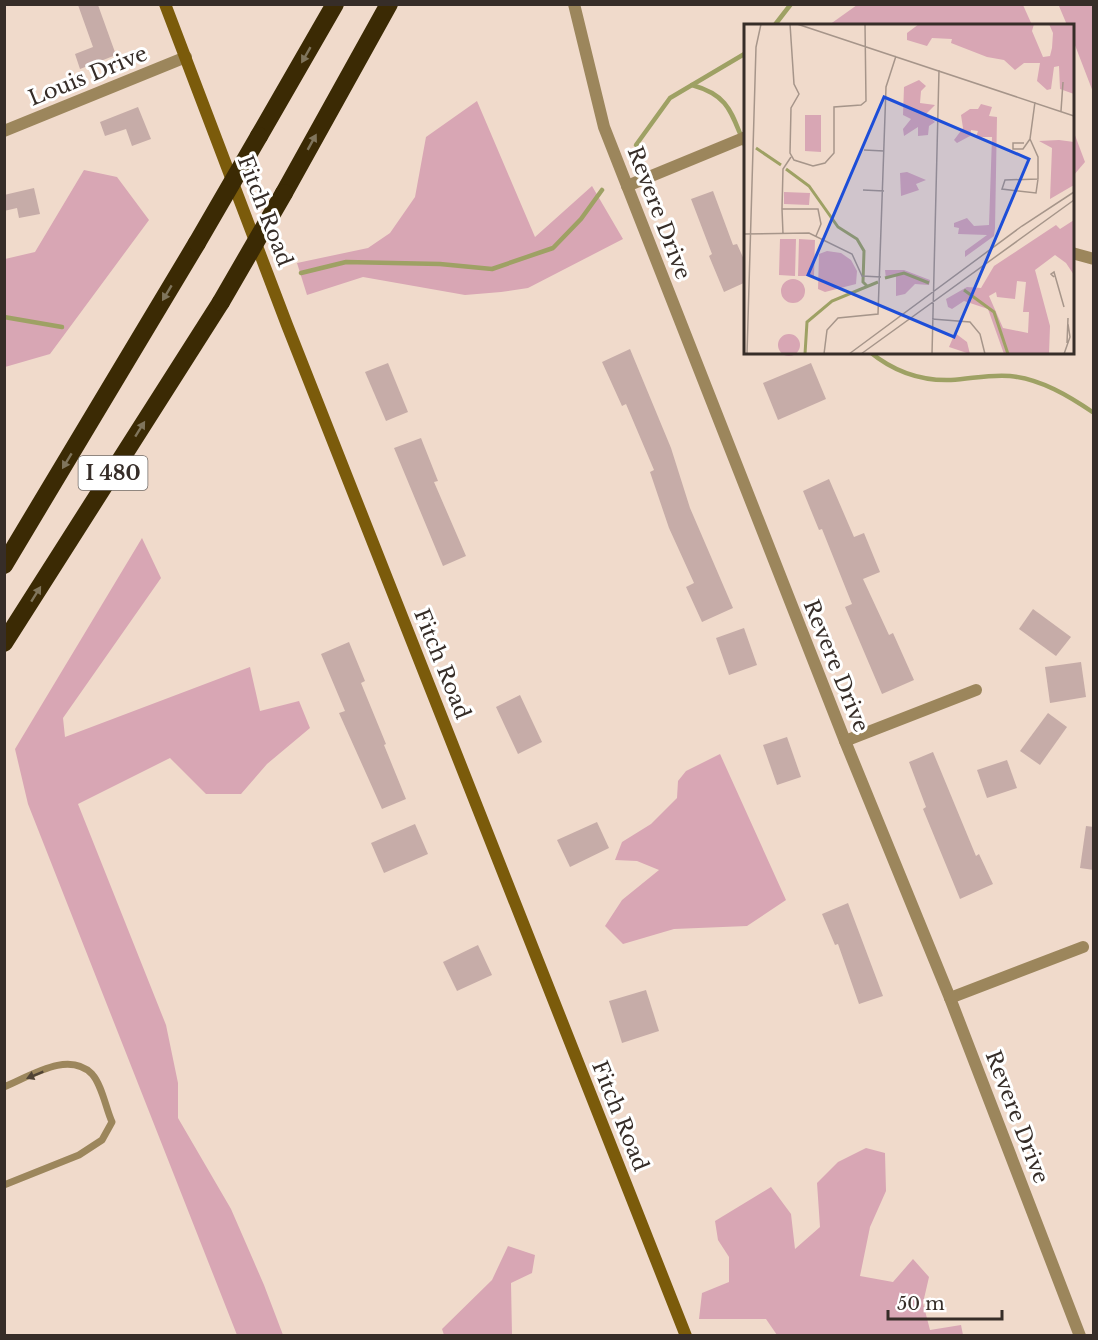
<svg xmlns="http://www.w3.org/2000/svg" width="1098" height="1340" font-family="'Libre Baskerville',serif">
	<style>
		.green { fill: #d8a6b4 }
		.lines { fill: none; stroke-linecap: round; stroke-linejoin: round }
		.stream { stroke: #9ea164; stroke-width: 4.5 }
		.building { fill: #c6aca8 }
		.lane { stroke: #9c865c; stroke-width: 7 }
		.street { stroke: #9c865c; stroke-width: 12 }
		.secondary { stroke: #7b5b0b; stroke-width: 12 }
		.highway { stroke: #3b2a04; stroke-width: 18 }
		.highway-bridge { stroke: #3b2a04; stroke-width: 18 }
		.oneway { fill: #80755c }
		.oneway2 { fill: #504335 }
		.labels { text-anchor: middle; stroke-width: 6; stroke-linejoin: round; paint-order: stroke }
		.shield { fill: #fff; stroke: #726c68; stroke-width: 1.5 }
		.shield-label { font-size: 20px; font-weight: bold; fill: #362d28 }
		.street-label { font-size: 21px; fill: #362d28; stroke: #fff }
		.inset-river { fill: none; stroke: #9ea164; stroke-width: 3 }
		.inset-road { fill: none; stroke: #a6958a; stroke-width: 1.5 }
		.view { fill: #1d4ed8; fill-opacity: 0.15; stroke: #1d4ed8; stroke-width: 3 }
		.inset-edge { fill: none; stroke: #362d28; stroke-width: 3 }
	</style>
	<rect width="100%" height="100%" fill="#f0dacb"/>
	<!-- green -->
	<g class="green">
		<polygon points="857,5 1023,5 1032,25 829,25"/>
		<polygon points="1094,5 1094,92 1093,92 1073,40 1072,26 1067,25 1059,6"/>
		<polygon points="477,101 535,237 592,186 623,239 528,288 501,292 465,295 363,277 307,295 297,263 368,248 390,233 415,197 426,137"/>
		<polygon points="1073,130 1085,162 1073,176 1072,176"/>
		<polygon points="84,170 117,177 149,220 50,354 5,367 5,259 35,252"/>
		<polygon points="142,538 161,578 63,718 65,737 250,667 260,711 299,701 310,728 267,764 241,794 206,794 170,758 78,804 166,1025 178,1083 178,1118 231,1209 264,1285 283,1335 237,1335 28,804 15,749"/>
		<polygon points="720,754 786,900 747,926 674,929 623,944 605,926 622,900 659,870 637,861 615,860 622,842 651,824 677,798 678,781 686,771"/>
		<polygon points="866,1148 885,1153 886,1191 870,1227 860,1276 893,1282 913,1259 929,1277 923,1303 930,1330 961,1325 963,1335 777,1335 766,1319 699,1319 702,1293 729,1282 729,1257 718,1240 715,1221 771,1187 791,1214 795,1249 820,1227 817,1183 838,1162"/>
		<polygon points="508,1246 535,1255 532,1273 511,1283 512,1335 444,1335 442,1329 492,1280"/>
	</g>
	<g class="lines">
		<!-- stream -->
		<g class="stream">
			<polyline points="774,26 791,4"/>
			<path d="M 692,85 C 731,96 731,114 746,148"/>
			<polyline points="636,145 670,98 746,53"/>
			<polyline points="301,273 346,262 440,264 492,269 553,248 581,219 602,190"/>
			<polyline points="4,317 62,327"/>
			<path d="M 870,352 C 893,371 921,381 951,380 C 971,379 990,374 1010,376 C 1041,379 1069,396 1094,413"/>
		</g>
	</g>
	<!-- building -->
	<g class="building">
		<polygon points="78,5 98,5 116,55 80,69 75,54 93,47"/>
		<polygon points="138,107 151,139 132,146 126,129 105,136 100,122"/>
		<polygon points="34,188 40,214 19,218 17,208 4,211 4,195"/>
		<polygon points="713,191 733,245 737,244 746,264 746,282 724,292 709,256 712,254 691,199"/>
		<polygon points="630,349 671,448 690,508 733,608 702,622 686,587 694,583 669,528 650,472 654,470 626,404 622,406 602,362"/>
		<polygon points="388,363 408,412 386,421 365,372"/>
		<polygon points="811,363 826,399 778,420 763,383"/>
		<polygon points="421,438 438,481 434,482 466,556 443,566 394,448"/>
		<polygon points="829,479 854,537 864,533 880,572 863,579 889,635 893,633 914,680 882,694 845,607 852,604 822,529 819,530 803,491"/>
		<polygon points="1033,609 1071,637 1056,656 1019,629"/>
		<polygon points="744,628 757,665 729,675 716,638"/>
		<polygon points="349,642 365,681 361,683 386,744 384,745 406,799 382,809 339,713 345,711 321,654"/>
		<polygon points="1081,662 1086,697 1050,703 1045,667"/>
		<polygon points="520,695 542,742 518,754 496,707"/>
		<polygon points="1048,713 1067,727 1040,765 1020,751"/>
		<polygon points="787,737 801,777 777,785 763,745"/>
		<polygon points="933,752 976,856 979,854 993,884 960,899 923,809 926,807 909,762"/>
		<polygon points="1007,760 1017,788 987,798 977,770"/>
		<polygon points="597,822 609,848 570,867 557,840"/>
		<polygon points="415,824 428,854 384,873 371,843"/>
		<polygon points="1086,826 1094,827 1094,870 1080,868"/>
		<polygon points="848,903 883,996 859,1004 838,944 835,945 822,914"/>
		<polygon points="478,945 492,975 457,991 443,962"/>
		<polygon points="646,990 659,1031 622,1043 609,1001"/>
	</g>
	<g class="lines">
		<!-- lane -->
		<path class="lane" d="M 4,1087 C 29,1077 68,1050 92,1074 C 102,1085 106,1109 112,1122 L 102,1140 L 79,1155 L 4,1185"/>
		<!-- street -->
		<g class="street">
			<polyline points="574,4 604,127 845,741 950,998 1080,1336"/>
			<polyline points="4,131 186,57"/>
			<polyline points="627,186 746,137"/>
			<polyline points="1072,253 1094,259"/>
			<polyline points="845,741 976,690"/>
			<polyline points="950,998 1083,947"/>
		</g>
		<!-- secondary -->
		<polyline class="secondary" points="165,4 287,325 686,1336"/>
		<!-- highway -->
		<g class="highway">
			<polyline points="259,136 335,4"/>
			<polyline points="284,193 389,4"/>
			<polyline points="4,565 197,243"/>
			<polyline points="4,643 221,302"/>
		</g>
		<!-- highway-bridge -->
		<g class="highway-bridge">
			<polyline points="197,243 259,136"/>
			<polyline points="221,302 284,193"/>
		</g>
	</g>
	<!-- one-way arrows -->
	<defs><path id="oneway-solid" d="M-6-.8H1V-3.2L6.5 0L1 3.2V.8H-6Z" transform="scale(1.5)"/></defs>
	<g class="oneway">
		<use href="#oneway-solid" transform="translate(306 55) rotate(120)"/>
		<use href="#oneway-solid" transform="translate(312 142) rotate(-61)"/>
		<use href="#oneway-solid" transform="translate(167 293) rotate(121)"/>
		<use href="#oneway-solid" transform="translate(140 429) rotate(-58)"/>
		<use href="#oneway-solid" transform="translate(67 461) rotate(121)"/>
		<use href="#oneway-solid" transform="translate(36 594) rotate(-58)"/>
	</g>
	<use class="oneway2" href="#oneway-solid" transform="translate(35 1075) rotate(158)"/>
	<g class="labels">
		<!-- shield labels -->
		<rect class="shield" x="78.5" y="456" width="69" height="34" rx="4.5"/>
		<g class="shield-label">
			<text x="113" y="480">I 480</text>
		</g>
		<!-- street labels -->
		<g class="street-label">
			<text transform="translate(88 76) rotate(-22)" y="7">Louis Drive</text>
			<text transform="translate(265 211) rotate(69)" y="7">Fitch Road</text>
			<text transform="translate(659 213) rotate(69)" y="7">Revere Drive</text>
			<text transform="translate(442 664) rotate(68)" y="7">Fitch Road</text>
			<text transform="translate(836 666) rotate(68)" y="7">Revere Drive</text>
			<text transform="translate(620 1116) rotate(68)" y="7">Fitch Road</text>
			<text transform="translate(1017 1117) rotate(69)" y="7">Revere Drive</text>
		</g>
	</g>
	<!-- overview -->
	<g transform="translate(744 24)">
		<rect width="330" height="330" fill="#f0dacb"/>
		<path d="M 175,0 L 290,0 L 288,7 L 299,33 L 306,32 L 308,24 L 309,9 L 305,0 L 330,0 L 330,70 L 316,65 L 315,42 L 310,43 L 307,65 L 303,66 L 293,57 L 296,39 L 280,39 L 271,46 L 260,36 L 243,33 L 207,19 L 208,15 L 188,14 L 183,22 L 163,16 L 163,9 ZM 175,56 L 182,62 L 177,67 L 176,79 L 191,81 L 182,90 L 191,98 L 185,102 L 184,111 L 174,112 L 174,103 L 160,112 L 159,105 L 167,95 L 159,91 L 160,63 ZM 237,80 L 248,83 L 245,92 L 253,93 L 251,204 L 250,212 L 221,233 L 221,227 L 243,211 L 214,210 L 215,204 L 210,203 L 210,199 L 223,194 L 230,202 L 245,201 L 248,113 L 232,113 L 234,107 L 227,106 L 226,112 L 213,119 L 210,116 L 219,104 L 217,91 L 226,85 L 234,85 ZM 61,91 L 77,91 L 77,128 L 61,127 ZM 315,116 L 330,118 L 330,161 L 306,175 L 308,124 L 295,117 ZM 163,148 L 182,156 L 172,160 L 175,166 L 157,172 L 156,149 ZM 40,168 L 66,169 L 65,181 L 40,180 ZM 330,196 L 330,251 L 322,239 L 311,231 L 291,246 L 306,302 L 305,330 L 260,330 L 244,285 L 220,277 L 208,285 L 204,283 L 202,275 L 223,263 L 237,264 L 250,242 L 312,201 L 316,205 ZM 273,257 L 282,258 L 279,288 L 285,288 L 284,309 L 259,304 L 245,272 L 252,268 L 253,273 L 271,275 ZM 36,215 L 52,215 L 51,252 L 35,251 ZM 55,215 L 71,216 L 70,252 L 54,252 ZM 83,227 L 97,229 L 107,236 L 113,247 L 112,260 L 81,268 L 74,265 L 75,230 ZM 141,246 L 160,246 L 186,256 L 185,261 L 171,260 L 161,270 L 152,272 L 152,251 L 142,255 ZM37 267a12 12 0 1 1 24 0a12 12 0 1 1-24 0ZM 211,309 L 223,318 L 226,330 L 205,323 ZM34 321a11 11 0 1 1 22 0a11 11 0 1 1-22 0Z" fill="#d8a6b4" fill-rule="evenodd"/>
		<path class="inset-river" d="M 12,124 L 37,141M 42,145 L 65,162 L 94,203 L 113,215 L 120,227 L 119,258 L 123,262M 141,254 L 160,249 L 185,259M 220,266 L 250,288 L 264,330M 61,330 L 63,298 L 88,277 L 134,258"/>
		<path class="inset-road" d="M 46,0 L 50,60 L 55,70 L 47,84 L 46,129 L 50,136 L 69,142 L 81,139 L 90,129 L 90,83 L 117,81 L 122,77 L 121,0M 53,0 L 330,92M 291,78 L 286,115 L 294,133 L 294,155 L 261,156 L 258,165 L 292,169 L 294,155M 317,87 L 319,58M 280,119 L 269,119 L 269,125 L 279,125 L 286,115M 120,126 L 140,127M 119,166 L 140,167M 38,185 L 39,145 L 47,133M 0,210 L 65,209 L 108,230 L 118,252 L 137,253M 39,210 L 38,185 L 74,185 L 77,200 L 72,212M 310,253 L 307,250 L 310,248 L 320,283M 188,295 L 226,298 L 236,310 L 241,330M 323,319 L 324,294M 3,330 L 12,23 L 17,0M 80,330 L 83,306 L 94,294 L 134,290 L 142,63 L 152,32M 105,330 L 278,202 L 330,168M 117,330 L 330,176M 188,330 L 195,46M 320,330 L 326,313 L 324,300"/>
		<path class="view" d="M 140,73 L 285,135 L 210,313 L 64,251 Z"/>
		<rect width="330" height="330" class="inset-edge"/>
	</g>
	<!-- border -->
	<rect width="1098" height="1340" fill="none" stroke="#362d28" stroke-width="12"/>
	<!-- scale -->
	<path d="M888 1310v9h114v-9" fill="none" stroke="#362d28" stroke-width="3"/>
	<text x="897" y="1310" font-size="18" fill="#362d28" stroke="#ffffff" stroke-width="4.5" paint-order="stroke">50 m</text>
</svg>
